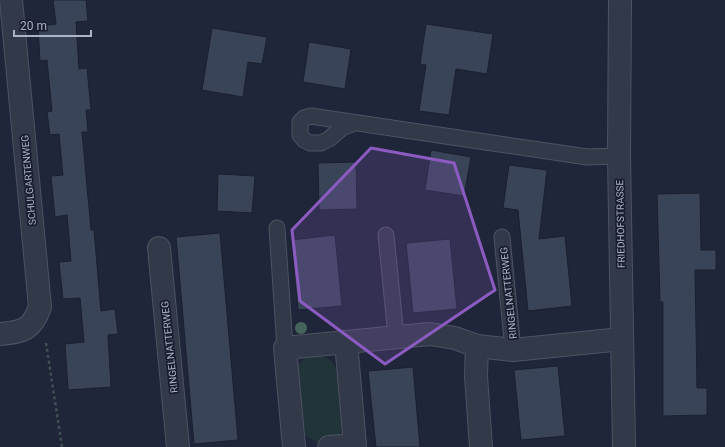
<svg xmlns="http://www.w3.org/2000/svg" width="725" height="447" font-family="Roboto,sans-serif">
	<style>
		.green { fill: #21343a }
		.building { fill: #3a4459; stroke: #1a202f }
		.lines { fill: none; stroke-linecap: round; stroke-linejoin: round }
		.service-casing { stroke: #4d5364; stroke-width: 17 }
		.minor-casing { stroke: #4d5364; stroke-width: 24 }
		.path { stroke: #3e5157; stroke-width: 2.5; stroke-dasharray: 3 3; stroke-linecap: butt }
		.service { stroke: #323949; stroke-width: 15 }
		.minor { stroke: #323949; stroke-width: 22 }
		.tree { fill: #44645b }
		.marked { fill: #8c5bc1; fill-opacity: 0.2; stroke: #8c5bc1; stroke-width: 3; stroke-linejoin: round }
		.labels { text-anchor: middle; stroke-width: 3.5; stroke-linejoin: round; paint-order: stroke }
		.street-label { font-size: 10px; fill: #adb3c6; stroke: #181e2d }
	</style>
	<rect width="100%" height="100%" fill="#1f2639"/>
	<!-- green -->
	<polygon class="green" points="320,355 332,361 340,376 346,416 340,433 331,441 316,442 303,434 296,367 306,357"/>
	<!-- building -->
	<g class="building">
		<polygon points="53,0 86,0 88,21 76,22 79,69 87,68 91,110 86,110 88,132 82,132 91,230 94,230 101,311 115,309 118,334 108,335 111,387 68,390 65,344 84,342 80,298 63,299 59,262 71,261 67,215 55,217 51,176 63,175 59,134 50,135 47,112 52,111 47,60 40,61 38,26 56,24"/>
		<polygon points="426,24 493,34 487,74 456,69 449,115 419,111 426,65 420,64"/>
		<polygon points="212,28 267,37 262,64 248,62 243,97 202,90"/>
		<polygon points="309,42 351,49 345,89 303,82"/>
		<polygon points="431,150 471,157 464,196 425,190"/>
		<polygon points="356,162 357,209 319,210 318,163"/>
		<polygon points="509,165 547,170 539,239 565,236 572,306 528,311 518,210 503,208"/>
		<polygon points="218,174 255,176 252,213 217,211"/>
		<polygon points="700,193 701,250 716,250 716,270 695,270 697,388 707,388 707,415 663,416 663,302 660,302 657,194"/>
		<polygon points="220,233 238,440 194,444 176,237"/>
		<polygon points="335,235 342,306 298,310 291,240"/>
		<polygon points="450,239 457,309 413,313 406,243"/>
		<polygon points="558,366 565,436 521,440 514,370"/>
		<polygon points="413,367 420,447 376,447 368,371"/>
	</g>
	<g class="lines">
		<defs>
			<g id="service">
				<polyline points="354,123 342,128 329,139 321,143 310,143 304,140 300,135 300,122 304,118 311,116 587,157 619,156"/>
				<polyline points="277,228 285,348"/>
				<polyline points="386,235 396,336"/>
				<polyline points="502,237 513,350"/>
			</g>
			<g id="minor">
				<polyline points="620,0 619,156 624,447"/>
				<polyline points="159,248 178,447"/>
				<path d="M 0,334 C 23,332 32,330 40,307 L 11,0"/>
				<polyline points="477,346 476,376 481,447"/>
				<polyline points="294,447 285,348 346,342"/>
				<polyline points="329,447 355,445 346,342 430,334 455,338 477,346 513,350 622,339"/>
			</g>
		</defs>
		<!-- service casing -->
		<use href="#service" class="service-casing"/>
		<!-- minor casing -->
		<use href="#minor" class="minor-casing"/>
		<!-- path -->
		<polyline class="path" points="46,343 62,447"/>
		<!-- service -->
		<use href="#service" class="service"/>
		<!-- minor -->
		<use href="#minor" class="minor"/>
	</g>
	<!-- trees -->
	<circle class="tree" cx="301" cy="328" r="6"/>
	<!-- marked area -->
	<path class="marked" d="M 371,148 L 454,163 L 495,290 L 385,364 L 300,301 L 292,230 Z"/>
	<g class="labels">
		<!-- street labels -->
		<g class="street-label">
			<text transform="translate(28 180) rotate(-95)" y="4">SCHULGARTENWEG</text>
			<text transform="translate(620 224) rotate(-91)" y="4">FRIEDHOFSTRASSE</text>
			<text transform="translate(508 293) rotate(-96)" y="4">RINGELNATTERWEG</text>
			<text transform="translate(169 347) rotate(-96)" y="4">RINGELNATTERWEG</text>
		</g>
	</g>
	<!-- scale -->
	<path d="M14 30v6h77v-6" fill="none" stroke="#adb3c6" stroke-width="2"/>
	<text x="20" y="30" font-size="12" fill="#adb3c6" stroke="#181e2d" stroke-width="3" paint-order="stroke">20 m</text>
</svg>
